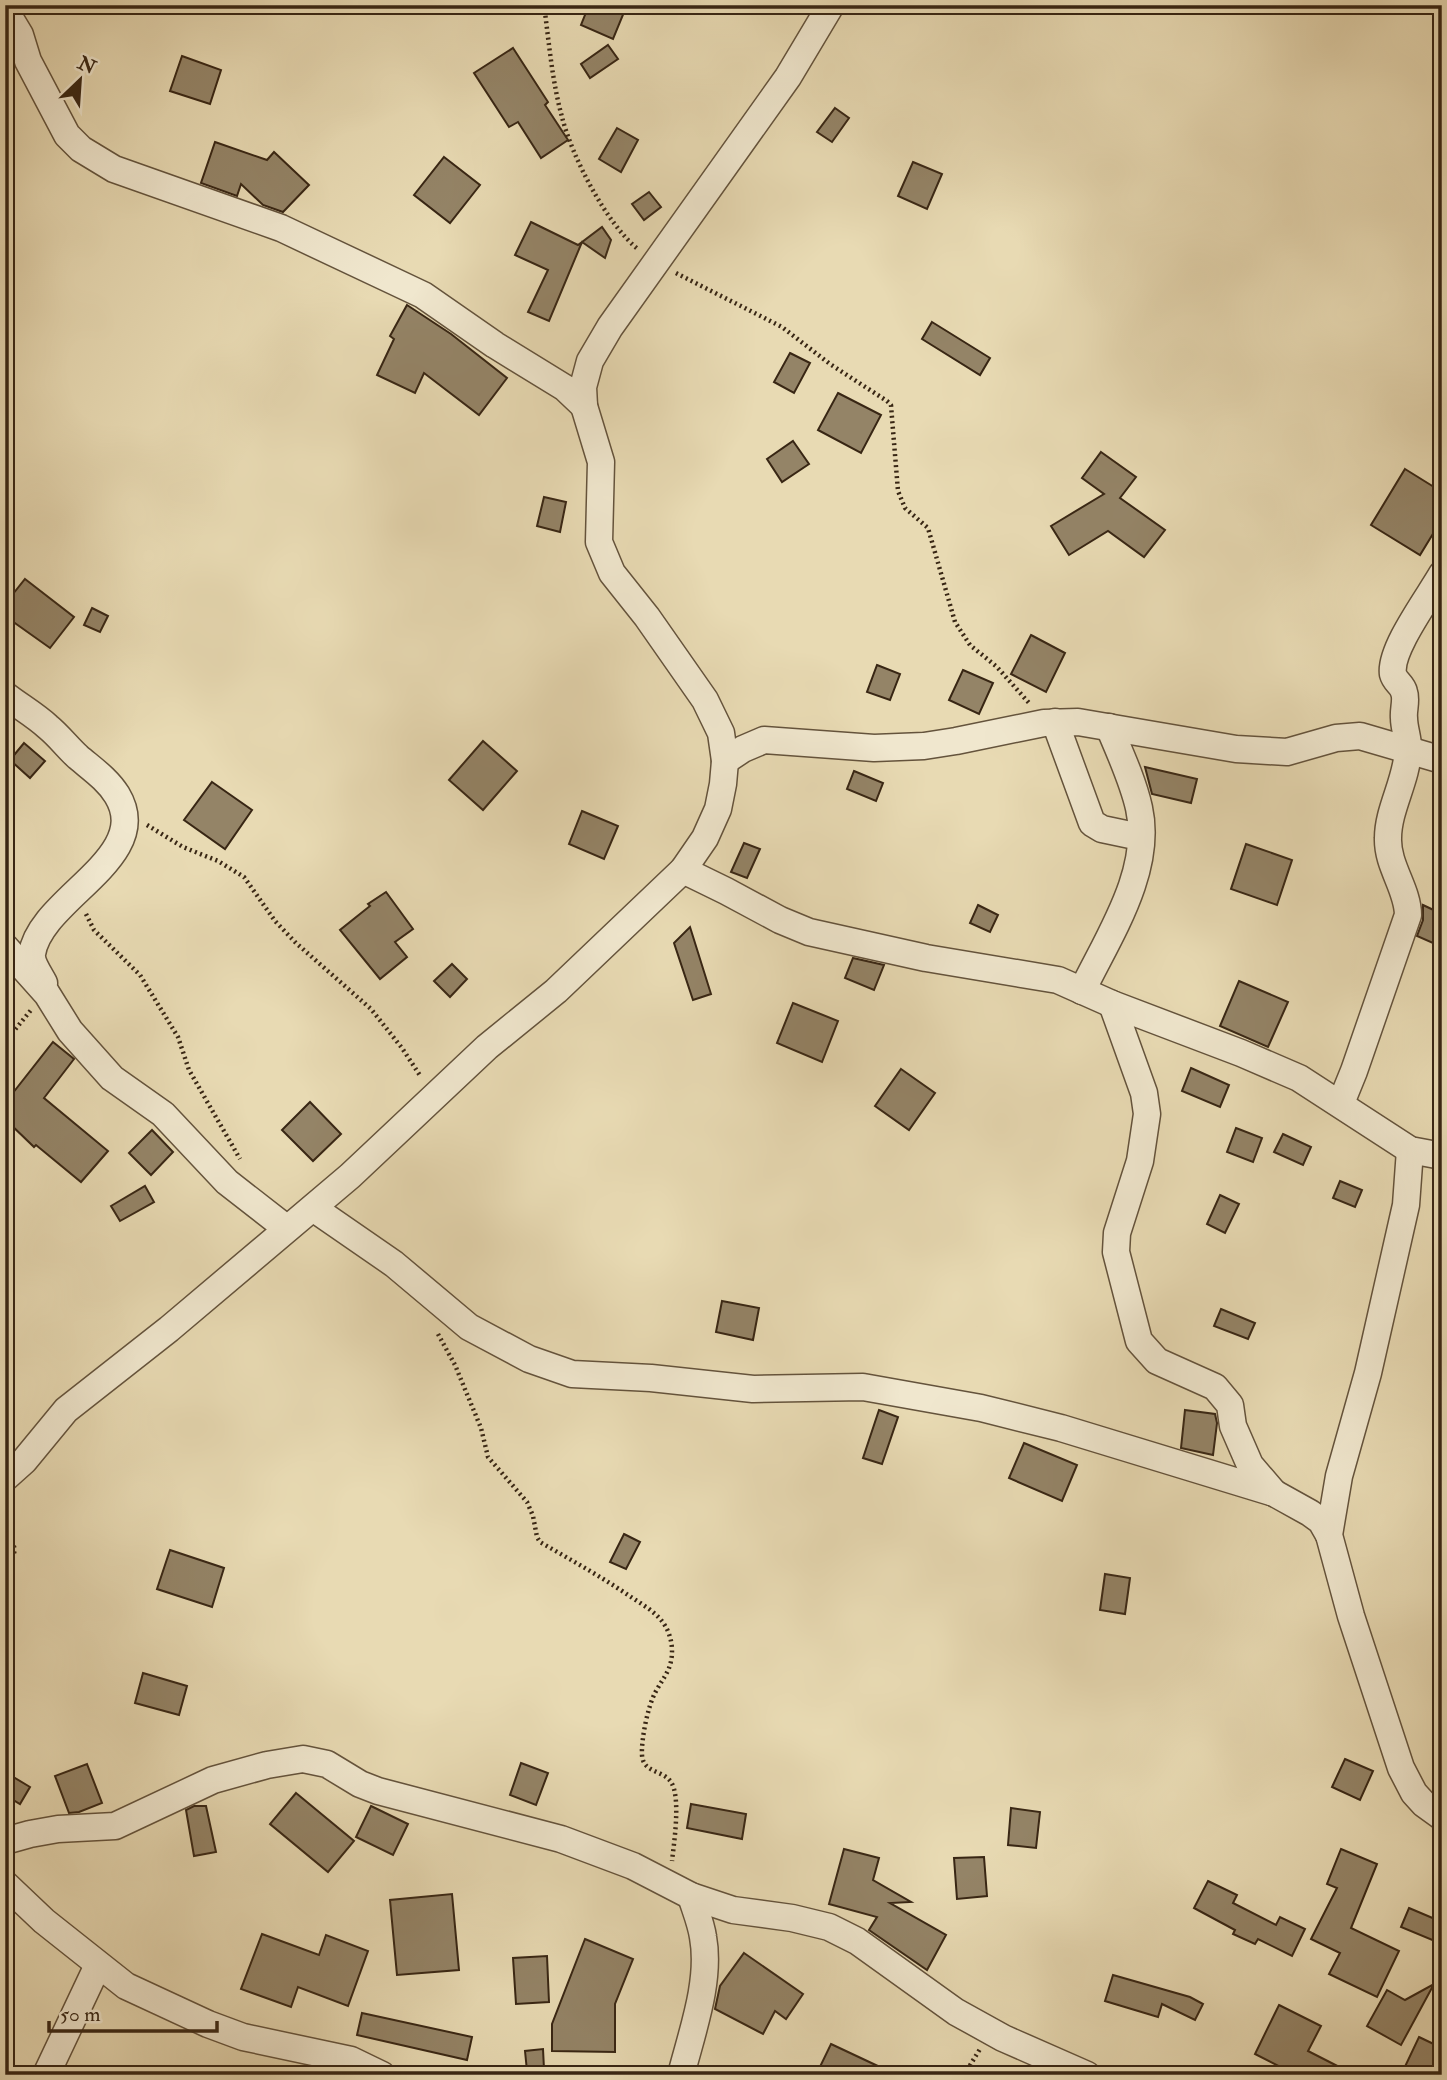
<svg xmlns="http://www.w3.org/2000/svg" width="1447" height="2080" font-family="'IM FELL Double Pica',serif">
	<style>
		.building { fill: #948467; stroke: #382614; stroke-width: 2 }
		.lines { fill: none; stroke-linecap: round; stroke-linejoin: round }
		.street-casing { stroke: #64533c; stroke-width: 29 }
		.path { stroke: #382614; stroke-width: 4.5; stroke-dasharray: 2 3.5; stroke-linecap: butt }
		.street { stroke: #f0e7ce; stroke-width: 26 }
	</style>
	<rect width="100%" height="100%" fill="#e8dab3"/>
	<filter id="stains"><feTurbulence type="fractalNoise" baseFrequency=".00286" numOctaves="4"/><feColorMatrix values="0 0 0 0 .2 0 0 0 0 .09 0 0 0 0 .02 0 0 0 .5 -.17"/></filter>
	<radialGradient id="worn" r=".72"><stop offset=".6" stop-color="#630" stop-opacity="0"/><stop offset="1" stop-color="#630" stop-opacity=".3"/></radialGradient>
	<!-- building -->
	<g class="building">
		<polygon points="589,5 627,5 613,39 581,25"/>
		<polygon points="608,45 618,59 590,78 581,64"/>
		<polygon points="513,48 548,102 545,105 568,140 541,158 518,122 509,127 474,73"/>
		<polygon points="182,56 221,70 210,104 170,91"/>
		<polygon points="835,108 849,118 832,142 817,132"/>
		<polygon points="617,128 638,140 621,172 599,159"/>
		<polygon points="215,142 267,160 274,152 309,185 283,212 263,205 241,184 237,196 201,183"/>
		<polygon points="444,157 480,185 450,223 414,195"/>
		<polygon points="913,162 942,174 927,209 898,196"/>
		<polygon points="649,192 661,207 644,220 632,204"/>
		<polygon points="531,222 578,245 602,227 611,240 605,258 582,242 549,321 528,312 548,270 515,255"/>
		<polygon points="407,305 451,334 507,378 479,415 424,373 415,393 377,375 394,339 390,336"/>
		<polygon points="932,322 990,358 980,375 922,339"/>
		<polygon points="790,353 810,363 794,393 774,382"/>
		<polygon points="838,393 881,415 861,453 818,430"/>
		<polygon points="793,441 809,464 782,482 767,459"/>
		<polygon points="1101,452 1136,477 1120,498 1165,530 1144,557 1108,531 1069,555 1051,526 1104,494 1082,478"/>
		<polygon points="1405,469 1442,492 1442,519 1420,555 1371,525"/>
		<polygon points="544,497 566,502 560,532 537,526"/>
		<polygon points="25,579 74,617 50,648 5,616 5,604"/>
		<polygon points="92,608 108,616 100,632 84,625"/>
		<polygon points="1031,635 1065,653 1046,692 1011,674"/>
		<polygon points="877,665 900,674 890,700 867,692"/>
		<polygon points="963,670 993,683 979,714 949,700"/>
		<polygon points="483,741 517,771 483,810 449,780"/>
		<polygon points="24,743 45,761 30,778 10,760"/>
		<polygon points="1145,767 1197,779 1191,803 1152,794"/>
		<polygon points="854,771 883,783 876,801 847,789"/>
		<polygon points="212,782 252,810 225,849 184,820"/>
		<polygon points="582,811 618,826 604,859 569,844"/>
		<polygon points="744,843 760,849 747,878 731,872"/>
		<polygon points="1246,844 1292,860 1277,905 1231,889"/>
		<polygon points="386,892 413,929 395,942 407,957 380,979 340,930 370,906 368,904"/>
		<polygon points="978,905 998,915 990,932 970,923"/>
		<polygon points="1423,905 1442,914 1442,947 1417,936 1423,920"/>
		<polygon points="690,927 711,994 693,1000 674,943"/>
		<polygon points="853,958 884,965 874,990 845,978"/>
		<polygon points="452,964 467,979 450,997 434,981"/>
		<polygon points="1239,981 1288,1002 1268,1047 1220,1026"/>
		<polygon points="793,1003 838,1021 822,1062 777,1043"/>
		<polygon points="53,1042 74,1059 44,1098 108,1151 81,1182 36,1145 34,1147 5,1119 5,1103"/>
		<polygon points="1191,1068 1229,1085 1220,1107 1182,1091"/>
		<polygon points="901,1069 935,1093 909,1130 875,1106"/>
		<polygon points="310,1102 341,1134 313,1161 282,1130"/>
		<polygon points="1236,1128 1262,1138 1253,1162 1227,1152"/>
		<polygon points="152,1130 173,1152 151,1175 129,1153"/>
		<polygon points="1283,1134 1311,1147 1303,1165 1274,1152"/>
		<polygon points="1340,1181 1362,1190 1355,1207 1333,1198"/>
		<polygon points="145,1186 154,1202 120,1221 111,1206"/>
		<polygon points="1220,1195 1239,1204 1225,1233 1207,1224"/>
		<polygon points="722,1301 759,1308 753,1340 716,1332"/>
		<polygon points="1221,1309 1255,1323 1248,1339 1214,1326"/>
		<polygon points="879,1410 898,1417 882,1464 863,1458"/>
		<polygon points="1185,1410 1215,1414 1217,1423 1213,1455 1181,1448"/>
		<polygon points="1024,1443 1077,1465 1062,1501 1009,1478"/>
		<polygon points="624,1534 640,1542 626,1569 610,1562"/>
		<polygon points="170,1550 224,1568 212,1607 157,1589"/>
		<polygon points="1105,1574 1130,1578 1125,1614 1100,1610"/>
		<polygon points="143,1673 187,1686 179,1715 135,1703"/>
		<polygon points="1345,1759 1373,1771 1360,1800 1332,1787"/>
		<polygon points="521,1763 548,1773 536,1805 510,1795"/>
		<polygon points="87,1764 102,1803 79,1812 69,1813 55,1776"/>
		<polygon points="5,1772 30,1787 20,1804 5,1795"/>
		<polygon points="296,1793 354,1841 328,1872 270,1824"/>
		<polygon points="691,1804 746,1814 742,1839 687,1828"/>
		<polygon points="194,1806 206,1806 216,1852 194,1856 186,1810"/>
		<polygon points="371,1806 408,1824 393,1855 356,1837"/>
		<polygon points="1011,1808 1040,1812 1036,1848 1008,1845"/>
		<polygon points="844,1849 879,1858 873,1880 911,1902 890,1903 946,1935 927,1970 869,1930 877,1917 829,1904"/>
		<polygon points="1341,1849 1377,1864 1351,1928 1399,1951 1377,1997 1329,1974 1340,1953 1311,1939 1337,1888 1327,1884"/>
		<polygon points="984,1857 987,1896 957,1899 954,1858"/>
		<polygon points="1208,1881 1237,1895 1233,1903 1276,1925 1280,1917 1305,1929 1292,1956 1258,1939 1255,1944 1233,1934 1235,1930 1194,1908"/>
		<polygon points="452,1894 459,1970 397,1975 390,1900"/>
		<polygon points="1409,1908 1442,1922 1442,1944 1401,1927"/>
		<polygon points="262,1934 319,1955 326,1935 368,1951 348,2006 298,1987 291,2007 241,1989"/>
		<polygon points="585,1939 633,1959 615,2004 615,2052 552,2051 552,2024"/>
		<polygon points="744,1953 803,1994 786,2019 775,2011 763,2034 715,2009 720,1986"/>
		<polygon points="547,1956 549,2002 516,2004 513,1958"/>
		<polygon points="1113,1975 1190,1997 1203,2004 1195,2020 1162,2004 1158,2017 1105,2001"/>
		<polygon points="1434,1984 1401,2045 1367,2026 1387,1990 1405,2000"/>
		<polygon points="1279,2005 1321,2026 1308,2051 1355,2075 1296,2075 1255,2054"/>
		<polygon points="362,2013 472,2037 467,2060 357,2035"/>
		<polygon points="1419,2037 1442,2048 1442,2067 1438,2075 1401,2075"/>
		<polygon points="831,2044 897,2075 816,2075"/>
		<polygon points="543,2049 544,2069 527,2071 525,2051"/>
	</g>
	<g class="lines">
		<defs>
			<g id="street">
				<polyline points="5,10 20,35 28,61 67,135 81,149 114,169 281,228 423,295 495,345 565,388 584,406"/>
				<path d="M 5,695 C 19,706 35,715 48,727 C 59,736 68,748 78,757 C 92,769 107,779 117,795 C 155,858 40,898 32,954 C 31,963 40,975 44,983"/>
				<polyline points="1055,722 1092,823 1102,829 1140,837"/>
				<polyline points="725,761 743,749 764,740 874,748 924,746 956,741 1044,723 1078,722 1236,749 1287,752 1336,738 1360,736 1442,760"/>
				<polyline points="683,870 726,891 780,920 809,932 926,958 1058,980 1112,1004 1241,1053 1299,1078 1410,1150 1442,1156"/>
				<polyline points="5,947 47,994 70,1031 112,1078 163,1114 227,1182 286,1228"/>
				<path d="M 1082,991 C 1108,937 1153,871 1139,808 C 1133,781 1120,753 1109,727"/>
				<polyline points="1112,1004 1144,1093 1147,1114 1140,1161 1117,1233 1116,1252 1139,1341 1157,1361 1215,1387 1230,1405 1233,1426 1250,1465 1274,1493"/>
				<path d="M 1341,1103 L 1354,1071 L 1408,915 C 1408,889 1387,866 1388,838 C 1388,809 1407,780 1408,750 C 1409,740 1404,729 1404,718 C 1403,710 1407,700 1404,692 C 1402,684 1395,682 1393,674 C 1389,650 1429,597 1442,574"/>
				<polyline points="1410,1150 1406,1205 1368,1373 1339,1476 1329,1535 1351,1616 1401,1768 1414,1793 1424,1804 1442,1817"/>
				<polyline points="313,1208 394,1264 469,1327 529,1359 572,1374 651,1378 753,1389 863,1387 981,1408 1061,1428 1274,1493 1310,1513 1321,1521 1329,1535"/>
				<polyline points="5,1478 24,1461 66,1410 169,1329 350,1176 487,1047 556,991 683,870 705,838 718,809 723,784 725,761 721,733 705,700 647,617 612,573 599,542 601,462 584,406 583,387 590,361 610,327 788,77 831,5"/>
				<polyline points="5,1841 30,1834 58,1829 115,1826 213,1780 267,1765 303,1759 327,1764 360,1784 378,1791 561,1839 633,1866 691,1896 733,1910 792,1918 829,1927 857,1941 956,2012 1003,2038 1087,2075"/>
				<polyline points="5,1884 44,1921 126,1986 208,2024 243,2037 351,2060 382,2075"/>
				<polyline points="46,2075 98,1965"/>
				<path d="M 681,2075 C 692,2032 711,1981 703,1937 C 701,1923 695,1909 691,1896"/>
			</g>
		</defs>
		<!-- street casing -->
		<use href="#street" class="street-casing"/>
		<!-- path -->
		<g class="path">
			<path d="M 544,5 C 549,42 552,81 562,117 C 572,157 607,225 639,250"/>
			<polyline points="676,273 782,327 830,364 887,401 891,405 892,418 898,491 905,508 928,528 955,622 970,645 997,667 1029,703"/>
			<polyline points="147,825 183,847 218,861 244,877 275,921 296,943 371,1009 402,1048 421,1077"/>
			<polyline points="86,914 94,930 140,975 178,1037 189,1070 240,1159"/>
			<polyline points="5,1042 31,1010"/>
			<path d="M 438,1334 L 455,1365 L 481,1428 L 488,1457 L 527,1502 L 533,1516 L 537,1537 L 540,1542 C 571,1560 602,1577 631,1597 C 643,1605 656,1612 664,1624 C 672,1636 674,1652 670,1665 C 667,1675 660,1683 655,1693 C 648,1706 641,1740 642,1755 C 643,1773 663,1770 671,1782 C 681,1797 674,1843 672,1861"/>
			<polyline points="5,1579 15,1550 7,1522 6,1500"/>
			<polyline points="964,2075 980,2049"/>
		</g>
		<!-- street -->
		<use href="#street" class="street"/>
	</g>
	<!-- margin -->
	<rect width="1447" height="2080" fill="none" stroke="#e8dab3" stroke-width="28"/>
	<rect x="7" y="7" width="1433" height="2066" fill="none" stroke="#382614" stroke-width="3.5"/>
	<rect x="14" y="14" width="1419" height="2052" fill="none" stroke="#382614" stroke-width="2"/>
	<!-- north arrow -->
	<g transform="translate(80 80) rotate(25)" stroke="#f0e7ce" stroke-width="5" paint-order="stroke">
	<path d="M0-5L12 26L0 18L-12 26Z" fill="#382614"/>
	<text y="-10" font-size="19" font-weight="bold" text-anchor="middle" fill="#382614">N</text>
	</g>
	<!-- scale -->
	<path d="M49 2021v10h168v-10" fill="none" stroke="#382614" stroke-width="3.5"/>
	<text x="60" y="2021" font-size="21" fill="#382614" stroke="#f0e7ce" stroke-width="5" paint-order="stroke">50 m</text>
	<rect width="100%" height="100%" filter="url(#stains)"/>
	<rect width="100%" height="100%" fill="url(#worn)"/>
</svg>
